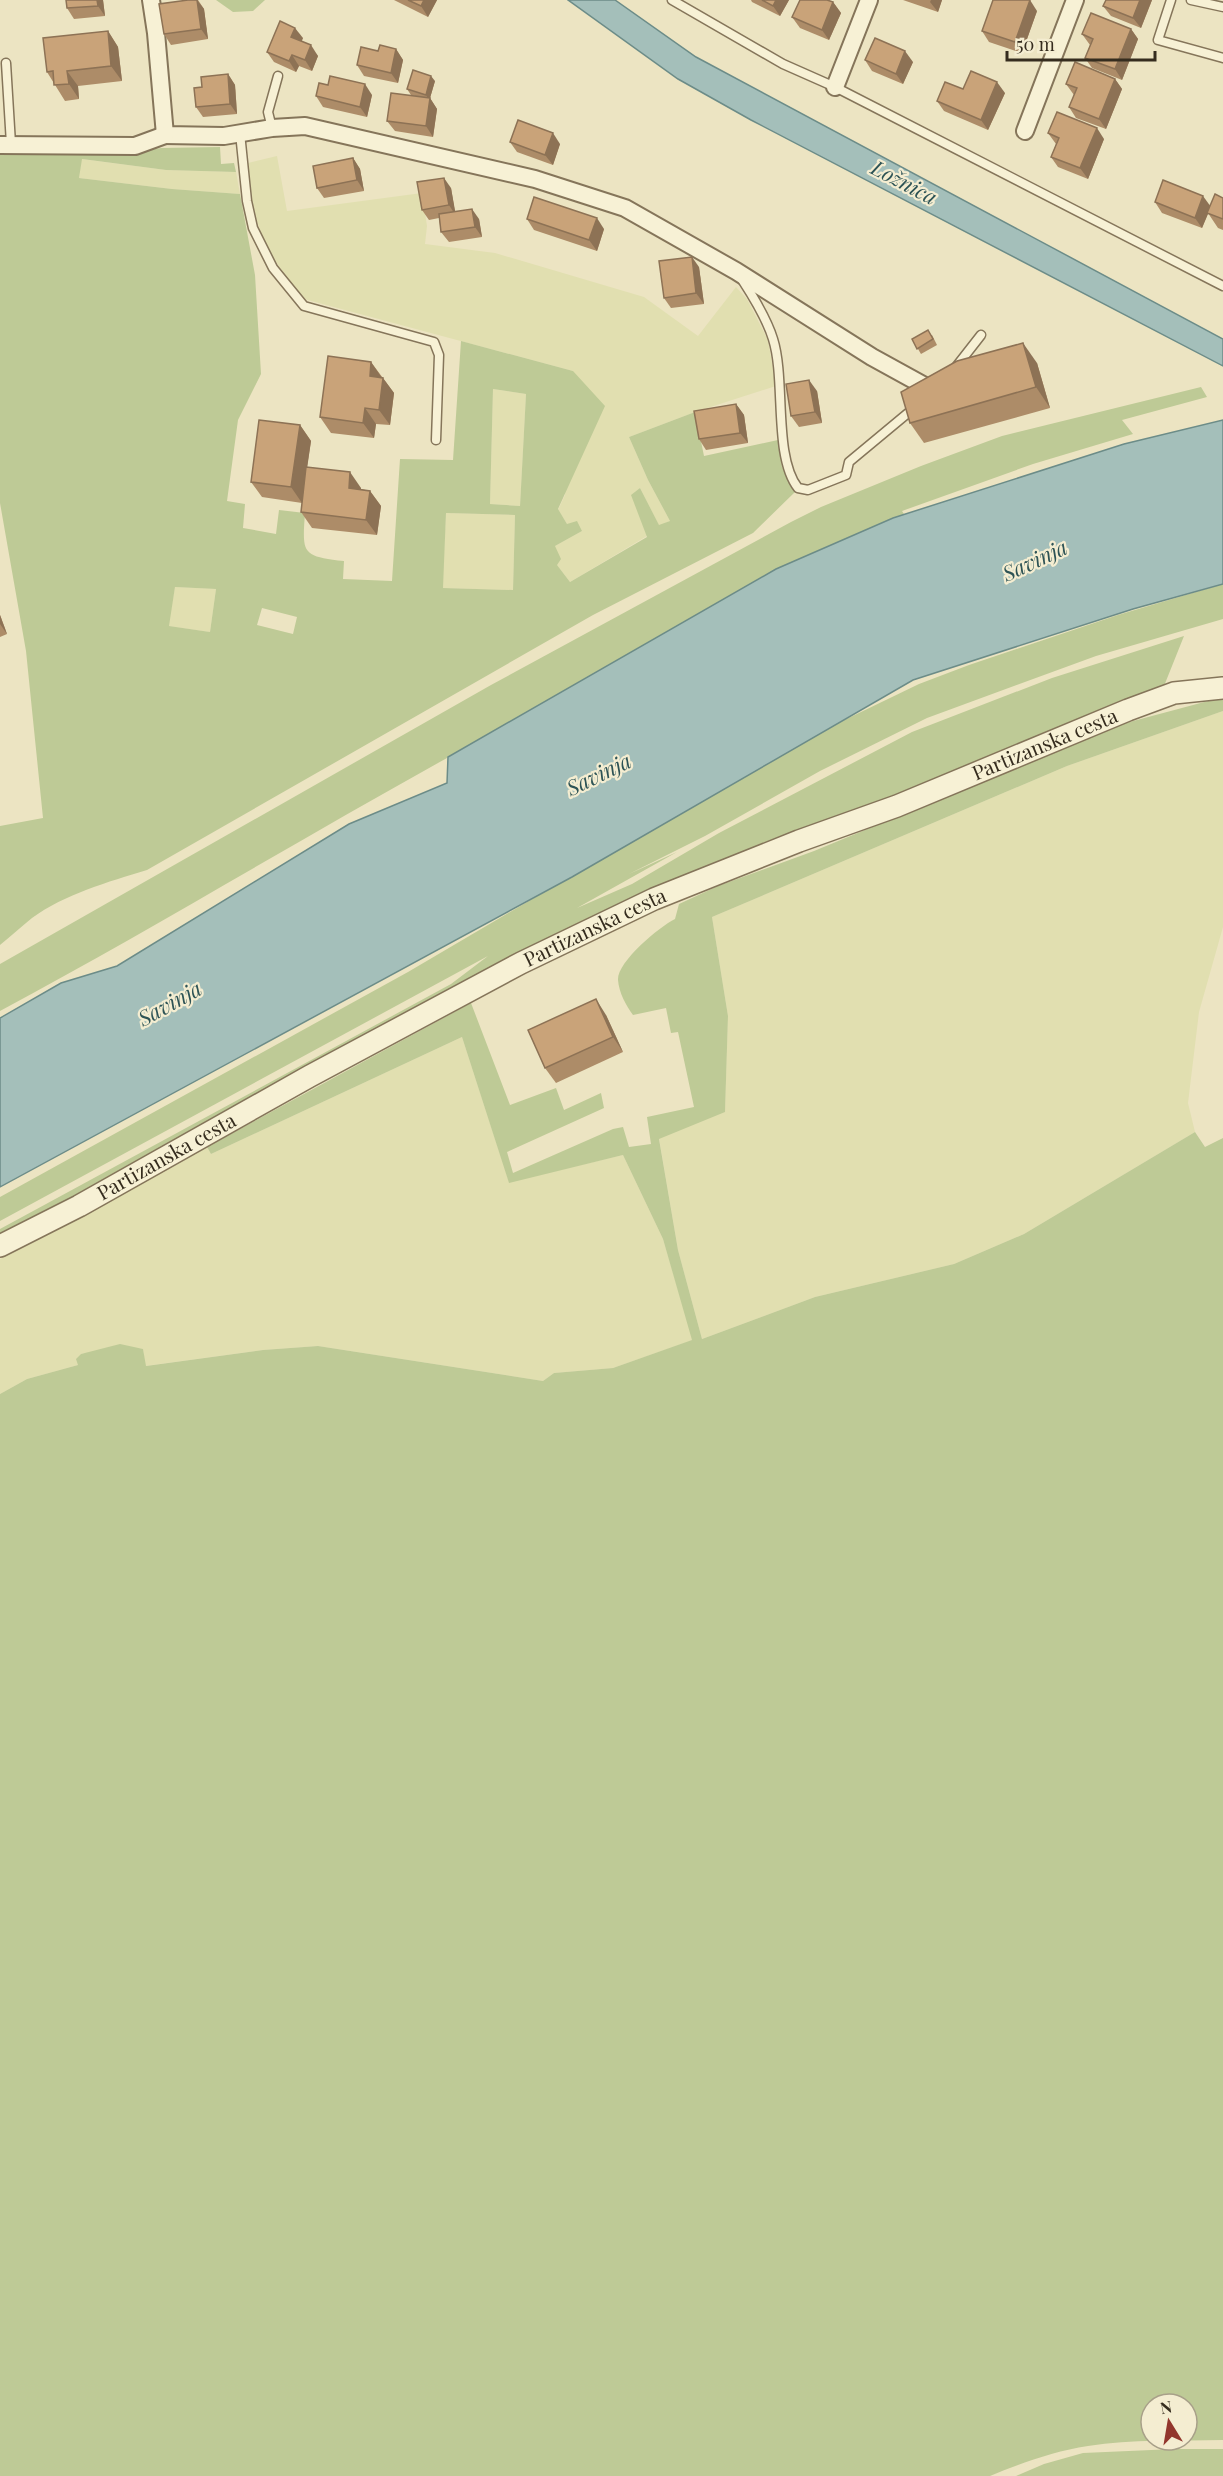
<svg xmlns="http://www.w3.org/2000/svg" width="1223" height="2476" font-family="'Playfair Display',serif">
	<style>
		.farmland { fill: #e1dfb0 }
		.green { fill: #beca96; fill-rule: evenodd }
		.water { fill: #a4bfba; stroke: #6c8c88; stroke-width: 1.5 }
		.lines { fill: none; stroke-linecap: round; stroke-linejoin: round }
		.service-casing { stroke: #85755a; stroke-width: 11 }
		.minor-casing { stroke: #85755a; stroke-width: 20 }
		.tertiary-casing { stroke: #85755a; stroke-width: 24 }
		.service { stroke: #f7f1d5; stroke-width: 8 }
		.minor { stroke: #f7f1d5; stroke-width: 16 }
		.tertiary { stroke: #f7f1d5; stroke-width: 21 }
		.wall { fill: #ad8c68 }
		.shaded-wall { fill: #8d7255 }
		.building { fill: #c9a379; stroke: #8d7255; stroke-width: 1.5 }
		.labels { text-anchor: middle; stroke-width: 4.5; stroke-linejoin: round; paint-order: stroke }
		.street-label { font-size: 20px; fill: #352c1e; stroke: #f4edd1 }
		.water-label { font-size: 21px; font-style: italic; fill: #2d5355; stroke: #f4edd1 }
	</style>
	<rect width="100%" height="100%" fill="#ece4c2"/>
	<!-- farmland -->
	<g class="farmland">
		<polygon points="277,156 287,211 422,193 427,226 425,244 495,253 644,297 698,336 736,287 747,299 768,340 776,386 695,412 629,437 648,480 670,521 659,526 640,488 632,495 647,536 570,582 556,564 555,546 582,531 567,524 558,510 565,495 573,371 304,299 283,273 264,242 250,200 248,163"/>
		<polygon points="81,159 166,170 236,172 240,194 172,189 79,178"/>
		<polygon points="493,389 526,394 520,506 490,504"/>
		<polygon points="446,513 515,515 513,590 442,588"/>
		<polygon points="175,587 216,589 210,632 168,626"/>
		<polygon points="1223,711 1223,927 1199,1012 1188,1103 1195,1132 1024,1234 954,1264 815,1297 702,1339 678,1250 659,1138 725,1111 728,1016 712,917 1067,766"/>
		<polygon points="462,1037 509,1182 623,1155 663,1239 693,1340 613,1368 554,1373 543,1381 318,1346 263,1350 145,1366 143,1349 126,1347 81,1354 78,1365 27,1379 0,1394 0,1259 207,1147 211,1154"/>
	</g>
	<!-- green -->
	<g class="green">
		<polygon points="216,0 265,0 253,11 233,12"/>
		<path d="M 220,147 L 221,164 L 234,163 L 236,172 L 166,170 L 82,159 L 79,178 L 172,189 L 240,194 L 255,275 L 261,374 L 238,420 L 227,501 L 245,504 L 243,528 L 276,534 L 279,510 L 305,513 C 302,554 302,556 344,561 L 343,579 L 392,581 L 400,459 L 453,460 L 461,341 L 573,371 L 605,406 L 558,509 L 567,524 L 577,521 L 582,531 L 555,546 L 561,559 L 557,565 L 570,582 L 647,537 L 631,495 L 640,488 L 659,525 L 670,521 L 648,480 L 629,437 L 695,412 L 704,456 L 778,440 L 782,467 L 795,492 L 753,533 L 593,615 L 147,870 C 108,882 65,894 32,918 C 21,927 11,936 0,945 L 0,826 L 43,818 L 26,651 L 0,503 L 0,151 L 121,155 L 161,148 ZM 493,389 L 526,394 L 520,506 L 490,504 ZM 446,513 L 515,515 L 513,590 L 443,588 ZM 175,587 L 216,589 L 210,632 L 169,626 ZM 262,608 L 297,617 L 293,634 L 257,625 Z"/>
		<path d="M 1201,387 L 1207,397 L 1122,420 L 1133,434 L 1033,464 L 902,511 L 906,517 C 753,597 598,674 447,758 C 297,841 151,930 0,1011 L 0,964 L 491,685 L 791,522 L 821,507 L 921,466 L 1002,436 Z"/>
		<polygon points="1223,584 1223,619 1096,656 927,718 820,771 705,836 629,874 677,852 577,908 632,884 719,833 912,732 1052,678 1184,636 1164,686 884,801 734,858 0,1237 0,1229 451,984 488,956 0,1221 0,1197 408,972 803,740 919,684 969,665 1118,615"/>
		<path d="M 1223,697 L 1223,711 L 1067,766 L 712,917 L 728,1016 L 725,1112 L 659,1139 L 678,1250 L 702,1339 L 815,1297 L 954,1264 L 1024,1234 L 1195,1132 L 1205,1147 L 1223,1138 L 1223,2440 C 1178,2441 1132,2439 1088,2446 C 1054,2451 1022,2463 990,2476 L 0,2476 L 0,1394 L 27,1379 L 78,1365 L 76,1359 L 81,1354 L 120,1344 L 143,1349 L 146,1366 L 263,1350 L 318,1346 L 543,1381 L 554,1373 L 613,1368 L 692,1340 L 663,1239 L 623,1155 L 509,1183 L 462,1037 L 211,1154 L 207,1147 L 471,1003 L 510,1105 L 556,1088 L 564,1110 L 601,1093 L 604,1108 L 507,1152 L 513,1173 L 613,1129 L 623,1127 L 629,1147 L 651,1144 L 647,1117 L 694,1107 L 678,1032 L 671,1033 L 666,1008 L 633,1015 C 626,1005 619,993 618,980 C 617,962 659,927 675,919 L 679,904 L 718,886 L 814,851 L 1122,724 ZM 1151,2404 L 1187,2404 L 1187,2440 L 1151,2440 Z"/>
		<polygon points="1174,2449 1223,2449 1223,2476 1016,2476 1044,2464 1083,2453"/>
	</g>
	<!-- water -->
	<g class="water">
		<polygon points="568,0 615,0 696,57 1223,339 1223,366 751,120 678,79"/>
		<polygon points="1223,420 1223,584 1133,609 913,680 572,877 0,1187 0,1018 61,983 117,966 349,824 447,783 448,757 776,569 893,518 1124,444"/>
	</g>
	<g class="lines">
		<defs>
			<g id="service">
				<polyline points="672,0 783,64 835,87 1223,286"/>
				<polyline points="1171,0 1158,40 1223,58"/>
				<polyline points="1191,0 1223,7"/>
				<polyline points="6,63 11,144"/>
				<polyline points="272,128 268,112 278,76"/>
				<polyline points="240,133 247,201 253,228 273,268 304,306 434,342 439,355 436,440"/>
				<path d="M 743,281 C 754,298 767,319 773,339 C 786,380 773,456 798,488 L 808,490 L 846,475 L 849,462 L 914,408"/>
				<polyline points="956,367 981,335"/>
			</g>
			<g id="minor">
				<polyline points="151,0 156,33 165,135 224,136 272,128 305,126 535,179 625,208 736,271 872,357 932,390"/>
				<polyline points="835,87 869,0"/>
				<polyline points="1025,131 1075,0"/>
				<polyline points="0,145 135,146 165,135"/>
			</g>
			<g id="tertiary">
				<path id="s1" d="M 0,1246 L 79,1206 L 310,1076 L 521,963 L 654,899 L 799,841 L 897,806 L 1128,710 L 1174,693 L 1223,688"/>
			</g>
		</defs>
		<!-- service casing -->
		<use href="#service" class="service-casing"/>
		<!-- minor casing -->
		<use href="#minor" class="minor-casing"/>
		<!-- tertiary casing -->
		<use href="#tertiary" class="tertiary-casing"/>
		<!-- service -->
		<use href="#service" class="service"/>
		<!-- minor -->
		<use href="#minor" class="minor"/>
		<!-- tertiary -->
		<use href="#tertiary" class="tertiary"/>
	</g>
	<!-- wall -->
	<g class="wall">
		<polygon points="66,0 103,0 105,16 74,19 67,8"/>
		<polygon points="188,0 198,0 204,9 208,39 171,45 164,34"/>
		<polygon points="394,0 437,0 428,17"/>
		<polygon points="751,0 789,0 780,16 752,2"/>
		<polygon points="903,0 942,0 938,12"/>
		<polygon points="1152,0 1141,28 1111,16 1103,6"/>
		<polygon points="833,2 841,13 829,40 800,28 792,17"/>
		<polygon points="1037,11 1022,53 989,42 982,31"/>
		<polygon points="1131,29 1138,39 1122,80 1092,68 1085,58 1090,45 1082,34"/>
		<polygon points="108,31 118,47 122,81 78,86 79,99 65,101 47,72"/>
		<polygon points="303,38 301,41 318,56 312,71 299,66 296,72 274,62 267,52"/>
		<polygon points="396,49 403,60 398,83 364,76 357,65 378,51"/>
		<polygon points="865,60 913,62 903,84 872,71"/>
		<polygon points="228,74 235,85 237,114 203,117 196,107 202,87"/>
		<polygon points="1115,79 1122,89 1106,129 1076,118 1069,107 1074,95 1066,84"/>
		<polygon points="435,81 430,98 437,109 433,137 395,131 387,121 419,97 411,95 407,89"/>
		<polygon points="328,85 372,95 367,117 323,107 316,96"/>
		<polygon points="963,89 1005,93 988,130 944,111 937,101"/>
		<polygon points="1048,133 1104,139 1088,179 1058,167 1051,157 1056,144"/>
		<polygon points="510,142 560,144 553,165 517,152"/>
		<polygon points="353,158 360,169 364,191 324,198 317,188"/>
		<polygon points="451,188 455,212 479,219 482,237 449,242 441,232 439,218 429,220 422,210"/>
		<polygon points="1223,198 1223,230 1218,228 1208,213 1202,228 1162,213 1155,202 1210,206"/>
		<polygon points="527,219 604,229 597,251 534,230"/>
		<polygon points="699,267 704,304 671,308 664,298"/>
		<polygon points="932,335 937,345 921,354 912,339"/>
		<polygon points="371,362 394,393 390,425 376,424 374,438 331,433 320,417"/>
		<polygon points="1037,363 1050,408 924,443 910,423"/>
		<polygon points="817,391 822,423 799,427 791,416"/>
		<polygon points="736,404 744,415 748,443 706,450 699,439"/>
		<polygon points="300,425 311,441 307,467 361,488 361,489 370,491 381,506 377,535 312,528 301,512 302,503 262,497 251,482"/>
		<polygon points="0,615 7,634 0,637"/>
		<polygon points="606,1015 623,1052 556,1083 545,1068"/>
	</g>
	<!-- shaded-wall -->
	<g class="shaded-wall">
		<polygon points="97,0 103,0 105,16 98,6"/>
		<polygon points="197,0 204,9 208,39 201,29"/>
		<polygon points="424,0 437,0 428,17 421,6"/>
		<polygon points="776,0 789,0 780,16 773,6"/>
		<polygon points="931,0 942,0 938,12 930,2"/>
		<polygon points="1030,0 1037,11 1022,53 1015,42"/>
		<polygon points="1140,0 1152,0 1141,28 1133,18"/>
		<polygon points="833,2 841,13 829,40 822,30"/>
		<polygon points="295,28 303,38 299,48 291,37"/>
		<polygon points="1131,29 1138,39 1122,80 1115,69"/>
		<polygon points="108,31 118,47 122,81 111,66"/>
		<polygon points="311,45 318,56 312,71 305,60"/>
		<polygon points="396,49 403,60 398,83 391,73"/>
		<polygon points="905,51 913,62 903,84 896,74"/>
		<polygon points="292,55 299,66 296,72 289,61"/>
		<polygon points="67,71 78,86 79,99 69,84"/>
		<polygon points="228,74 235,85 237,114 230,104"/>
		<polygon points="431,76 435,81 430,98 437,109 433,137 426,126 429,100 426,95"/>
		<polygon points="1115,79 1122,89 1106,129 1099,119"/>
		<polygon points="997,82 1005,93 988,130 981,120"/>
		<polygon points="365,84 372,95 367,117 360,107"/>
		<polygon points="1097,128 1104,139 1088,179 1080,168"/>
		<polygon points="553,133 560,144 553,165 545,155"/>
		<polygon points="353,158 360,169 364,191 357,180"/>
		<polygon points="444,178 451,188 456,216 449,205"/>
		<polygon points="1203,196 1211,207 1202,228 1195,218"/>
		<polygon points="472,209 479,219 482,237 475,227"/>
		<polygon points="597,218 604,229 597,251 589,240"/>
		<polygon points="692,257 699,267 704,304 696,293"/>
		<polygon points="1023,343 1037,363 1050,408 1036,387"/>
		<polygon points="371,362 382,378 370,376"/>
		<polygon points="383,378 394,393 390,425 379,410"/>
		<polygon points="809,380 817,391 822,423 815,412"/>
		<polygon points="736,404 744,415 748,443 740,433"/>
		<polygon points="365,408 376,424 374,438 363,423"/>
		<polygon points="300,425 311,441 302,503 291,487"/>
		<polygon points="350,472 361,488 359,504 349,488"/>
		<polygon points="370,491 381,506 377,535 366,520"/>
		<polygon points="0,615 7,634 0,624"/>
		<polygon points="596,999 606,1015 623,1052 613,1037"/>
	</g>
	<!-- building -->
	<g class="building">
		<polygon points="66,0 97,0 98,6 67,8"/>
		<polygon points="188,0 197,0 201,29 164,34 159,4"/>
		<polygon points="408,0 424,0 421,6"/>
		<polygon points="762,0 776,0 773,6"/>
		<polygon points="800,0 827,0 833,2 822,30 792,17"/>
		<polygon points="993,0 1030,0 1015,42 982,31"/>
		<polygon points="1106,0 1140,0 1133,18 1103,6"/>
		<polygon points="1091,13 1131,29 1115,69 1085,58 1093,39 1082,34"/>
		<polygon points="280,21 295,28 291,37 311,45 305,60 292,55 289,61 267,52"/>
		<polygon points="108,31 111,66 67,71 69,84 54,85 53,71 47,72 43,38"/>
		<polygon points="875,38 905,51 896,74 865,60"/>
		<polygon points="380,45 396,49 391,73 357,65 361,47 378,51"/>
		<polygon points="1075,62 1115,79 1099,119 1069,107 1077,88 1066,84"/>
		<polygon points="413,70 431,76 426,95 407,89"/>
		<polygon points="971,71 997,82 981,120 937,101 945,82 963,89"/>
		<polygon points="228,74 230,104 196,107 194,88 202,87 201,77"/>
		<polygon points="330,76 365,84 360,107 316,96 319,83 328,85"/>
		<polygon points="391,93 430,98 426,126 387,121"/>
		<polygon points="1057,112 1097,128 1080,168 1051,157 1059,138 1048,133"/>
		<polygon points="518,120 553,133 545,155 510,142"/>
		<polygon points="353,158 357,180 317,188 313,166"/>
		<polygon points="444,178 449,205 422,210 417,182"/>
		<polygon points="1163,180 1203,196 1195,218 1155,202"/>
		<polygon points="1215,194 1223,198 1223,219 1207,213"/>
		<polygon points="534,197 597,218 589,240 527,219"/>
		<polygon points="472,209 475,227 441,232 439,214"/>
		<polygon points="692,257 696,293 664,298 659,261"/>
		<polygon points="928,330 933,339 917,349 912,339"/>
		<polygon points="1023,343 1036,387 910,423 901,392 957,361"/>
		<polygon points="328,356 371,362 370,376 383,378 379,410 365,408 363,423 320,417"/>
		<polygon points="809,380 815,412 791,416 786,384"/>
		<polygon points="736,404 740,433 699,439 694,411"/>
		<polygon points="259,420 300,425 291,487 251,482"/>
		<polygon points="306,467 350,472 349,488 370,491 366,520 301,512"/>
		<polygon points="596,999 613,1037 545,1068 528,1030"/>
	</g>
	<g class="labels">
		<!-- street labels -->
		<g class="street-label">
			<text dy="7" stroke="none"><textPath href="#s1" startOffset="1161">Partizanska cesta</textPath></text>
			<text dy="7" stroke="none"><textPath href="#s1" startOffset="675">Partizanska cesta</textPath></text>
			<text dy="7" stroke="none"><textPath href="#s1" startOffset="189">Partizanska cesta</textPath></text>
		</g>
		<!-- water labels -->
		<g class="water-label">
			<text transform="translate(904 183) rotate(28)" y="7">Ložnica</text>
			<text transform="translate(1035 561) rotate(-25)" y="7">Savinja</text>
			<text transform="translate(599 775) rotate(-26)" y="7">Savinja</text>
			<text transform="translate(170 1004) rotate(-29)" y="7">Savinja</text>
		</g>
	</g>
	<!-- north arrow -->
	<g transform="translate(1169 2422) rotate(349)"><circle r="28" fill="#f4edd1" stroke="#a8a089" stroke-width="1.5"/>
	<path d="M0-4.5L10 22L0 15L-10 22Z" fill="#92362c"/>
	<text y="-9" font-size="16" font-weight="bold" text-anchor="middle" fill="#352c1e">N</text>
	</g>
	<!-- scale -->
	<path d="M1007 51v9h148v-9" fill="none" stroke="#352c1e" stroke-width="3"/>
	<text x="1016" y="51" font-size="18" fill="#352c1e" stroke="#f4edd1" stroke-width="4.5" paint-order="stroke">50 m</text>
</svg>
